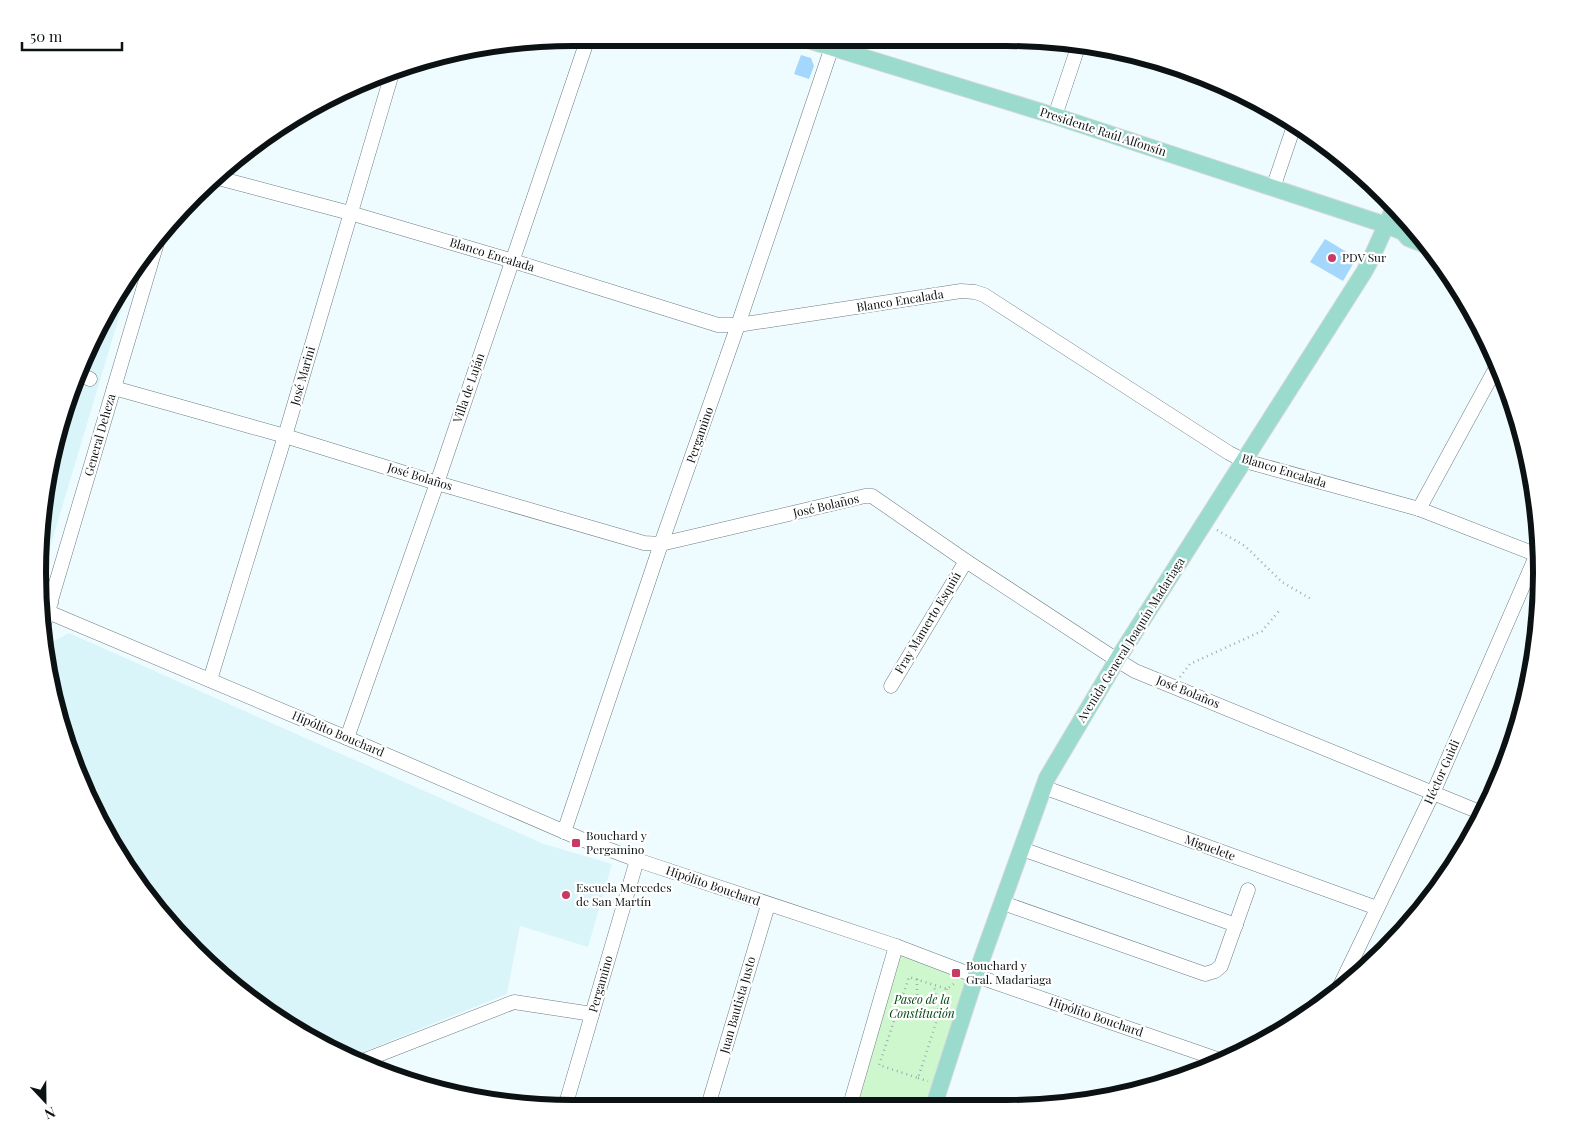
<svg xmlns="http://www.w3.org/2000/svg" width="1579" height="1146" font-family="'Playfair Display',serif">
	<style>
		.built { fill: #daf5f9 }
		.green { fill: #cef7ce }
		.building { fill: #a3d7fc }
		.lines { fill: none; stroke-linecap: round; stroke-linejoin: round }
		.minor-casing { stroke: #6e7d80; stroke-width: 15 }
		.major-casing { stroke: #d8d9d9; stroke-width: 18 }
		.path { stroke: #a0abad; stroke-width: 2.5; stroke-dasharray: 1 4; stroke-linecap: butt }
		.minor { stroke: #fff; stroke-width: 14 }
		.major { stroke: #9adbcd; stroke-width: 16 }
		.poi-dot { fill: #c83963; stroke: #fff; stroke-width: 2 }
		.labels { text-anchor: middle; stroke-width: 4.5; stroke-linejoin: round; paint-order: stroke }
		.street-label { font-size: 12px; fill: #0c1213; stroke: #fff }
		.poi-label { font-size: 12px; fill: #0c1213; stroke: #fff; text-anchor: start }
		.park-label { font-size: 12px; font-style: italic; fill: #01450f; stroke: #fff }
		.rim { fill: none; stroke: #0c1213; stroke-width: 6 }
	</style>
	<rect width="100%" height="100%" fill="#effcff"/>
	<!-- built -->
	<g class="built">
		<polygon points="130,280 38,588 38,573 48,469 93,336"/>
		<polygon points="69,633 544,844 612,864 588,947 520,926 507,994 348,1058 336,1053 220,976 148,899 78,778 47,662 52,642"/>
	</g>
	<!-- green -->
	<polygon class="green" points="896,946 976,975 934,1105 850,1105"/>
	<!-- building -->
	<g class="building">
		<polygon points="801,55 811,58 814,66 809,79 794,74"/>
		<polygon points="1325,239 1350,254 1353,264 1343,281 1310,262"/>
	</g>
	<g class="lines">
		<defs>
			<g id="minor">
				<polyline points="1055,116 1078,47"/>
				<polyline points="218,178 350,213 513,261 718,325 738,325 961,291 975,292 984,295 1229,453 1245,461 1419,509 1540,556"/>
				<polyline points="1273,188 1295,123"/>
				<polyline points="80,375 90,379"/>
				<polyline points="114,388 285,436 437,483 644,543 661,544 865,496 872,496 966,561 1117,660 1135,671 1482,813"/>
				<polyline points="1419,509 1497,366"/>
				<polyline points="39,599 51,603"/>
				<polyline points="48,612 347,738 581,839 637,860 896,946 959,970 1223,1061"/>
				<polyline points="41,634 159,236"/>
				<polyline points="210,680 285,436 393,70"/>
				<polyline points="891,686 966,561"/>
				<polyline points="347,738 437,483 588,38"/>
				<polyline points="1043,787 1377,908"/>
				<polyline points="564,832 661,544 738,325 835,38"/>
				<polyline points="1022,849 1236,925"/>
				<polyline points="1003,903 1205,974 1215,971 1221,966 1248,890"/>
				<polyline points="1336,994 1433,793 1540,547"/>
				<polyline points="360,1062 514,1002 592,1014"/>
				<polyline points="850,1105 896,946"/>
				<polyline points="708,1106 768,905"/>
				<polyline points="565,1107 637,860"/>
			</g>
			<g id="major">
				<polyline points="801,38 1055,116 1386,225 1403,232 1408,238 1431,247"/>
				<polyline points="934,1105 976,975 1047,778 1117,660 1364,272 1370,261 1394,208"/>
			</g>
		</defs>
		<!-- minor casing -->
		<use href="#minor" class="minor-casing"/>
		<!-- major casing -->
		<use href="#major" class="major-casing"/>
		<!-- path -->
		<g class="path">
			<polyline points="1217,530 1245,546 1282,582 1311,599"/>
			<polyline points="1180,677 1190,664 1262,631 1279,611"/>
			<polyline points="917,979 917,1003 922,1016 939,1014 934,985"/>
			<polyline points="947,989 918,1078 879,1065 909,977 947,989 955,983"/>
			<polyline points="918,1078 928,1081"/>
		</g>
		<!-- minor -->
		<use href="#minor" class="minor"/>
		<!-- major -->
		<use href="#major" class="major"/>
	</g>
	<!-- markers -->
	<g class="poi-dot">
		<circle cx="1332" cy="258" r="5"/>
		<rect x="571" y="838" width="10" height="10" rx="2.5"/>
		<circle cx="566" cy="895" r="5"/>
		<rect x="951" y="968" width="10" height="10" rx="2.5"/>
	</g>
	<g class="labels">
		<!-- street labels -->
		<g class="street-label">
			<text transform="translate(1103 132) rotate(18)" y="4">Presidente Raúl Alfonsín</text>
			<text transform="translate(492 255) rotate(17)" y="4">Blanco Encalada</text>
			<text transform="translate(900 301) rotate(-9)" y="4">Blanco Encalada</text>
			<text transform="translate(303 376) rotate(-74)" y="4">José Marini</text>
			<text transform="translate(469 388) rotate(-71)" y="4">Villa de Luján</text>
			<text transform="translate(100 435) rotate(-74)" y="4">General Deheza</text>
			<text transform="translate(700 435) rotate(-71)" y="4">Pergamino</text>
			<text transform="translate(1284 471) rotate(17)" y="4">Blanco Encalada</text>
			<text transform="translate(420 477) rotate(17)" y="4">José Bolaños</text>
			<text transform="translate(826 506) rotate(-13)" y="4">José Bolaños</text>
			<text transform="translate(928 623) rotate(-59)" y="4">Fray Mamerto Esquiú</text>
			<text transform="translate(1131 640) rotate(-58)" y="4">Avenida General Joaquín Madariaga</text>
			<text transform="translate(1188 692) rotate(22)" y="4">José Bolaños</text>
			<text transform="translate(338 734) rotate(23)" y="4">Hipólito Bouchard</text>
			<text transform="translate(1442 772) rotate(-66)" y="4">Héctor Guidi</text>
			<text transform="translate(1210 848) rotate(20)" y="4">Miguelete</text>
			<text transform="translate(713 886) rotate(19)" y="4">Hipólito Bouchard</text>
			<text transform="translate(601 984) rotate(-74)" y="4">Pergamino</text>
			<text transform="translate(738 1005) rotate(-74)" y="4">Juan Bautista Justo</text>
			<text transform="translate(1096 1017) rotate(19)" y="4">Hipólito Bouchard</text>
		</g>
		<!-- poi labels -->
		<g class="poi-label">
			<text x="1342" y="262">PDV Sur</text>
			<text x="586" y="840">Bouchard y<tspan x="586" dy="14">Pergamino</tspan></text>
			<text x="576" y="892">Escuela Mercedes<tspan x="576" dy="14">de San Martín</tspan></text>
			<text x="966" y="970">Bouchard y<tspan x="966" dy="14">Gral. Madariaga</tspan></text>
		</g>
		<!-- park labels -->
		<g class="park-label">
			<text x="922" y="1004">Paseo de la<tspan x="922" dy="14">Constitución</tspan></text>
		</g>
	</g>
	<!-- crop -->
	<path d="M0 0H1579V1146H0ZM573 46H1006A527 527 0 0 1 1533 573V573A527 527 0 0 1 1006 1100H573A527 527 0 0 1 46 573V573A527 527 0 0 1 573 46Z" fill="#fff" fill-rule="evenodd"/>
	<path class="rim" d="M573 46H1006A527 527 0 0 1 1533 573V573A527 527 0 0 1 1006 1100H573A527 527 0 0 1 46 573V573A527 527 0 0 1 573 46Z"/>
	<!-- north arrow -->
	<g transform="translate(45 1101) rotate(158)" stroke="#ffffff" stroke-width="4" paint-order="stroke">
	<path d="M0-4L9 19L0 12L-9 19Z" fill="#0c1213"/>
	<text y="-8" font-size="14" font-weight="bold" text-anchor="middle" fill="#0c1213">N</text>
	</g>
	<!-- scale -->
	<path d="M22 42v8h100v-8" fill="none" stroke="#0c1213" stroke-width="2.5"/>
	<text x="30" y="42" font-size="15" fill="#0c1213" stroke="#ffffff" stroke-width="4" paint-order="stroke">50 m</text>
</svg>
